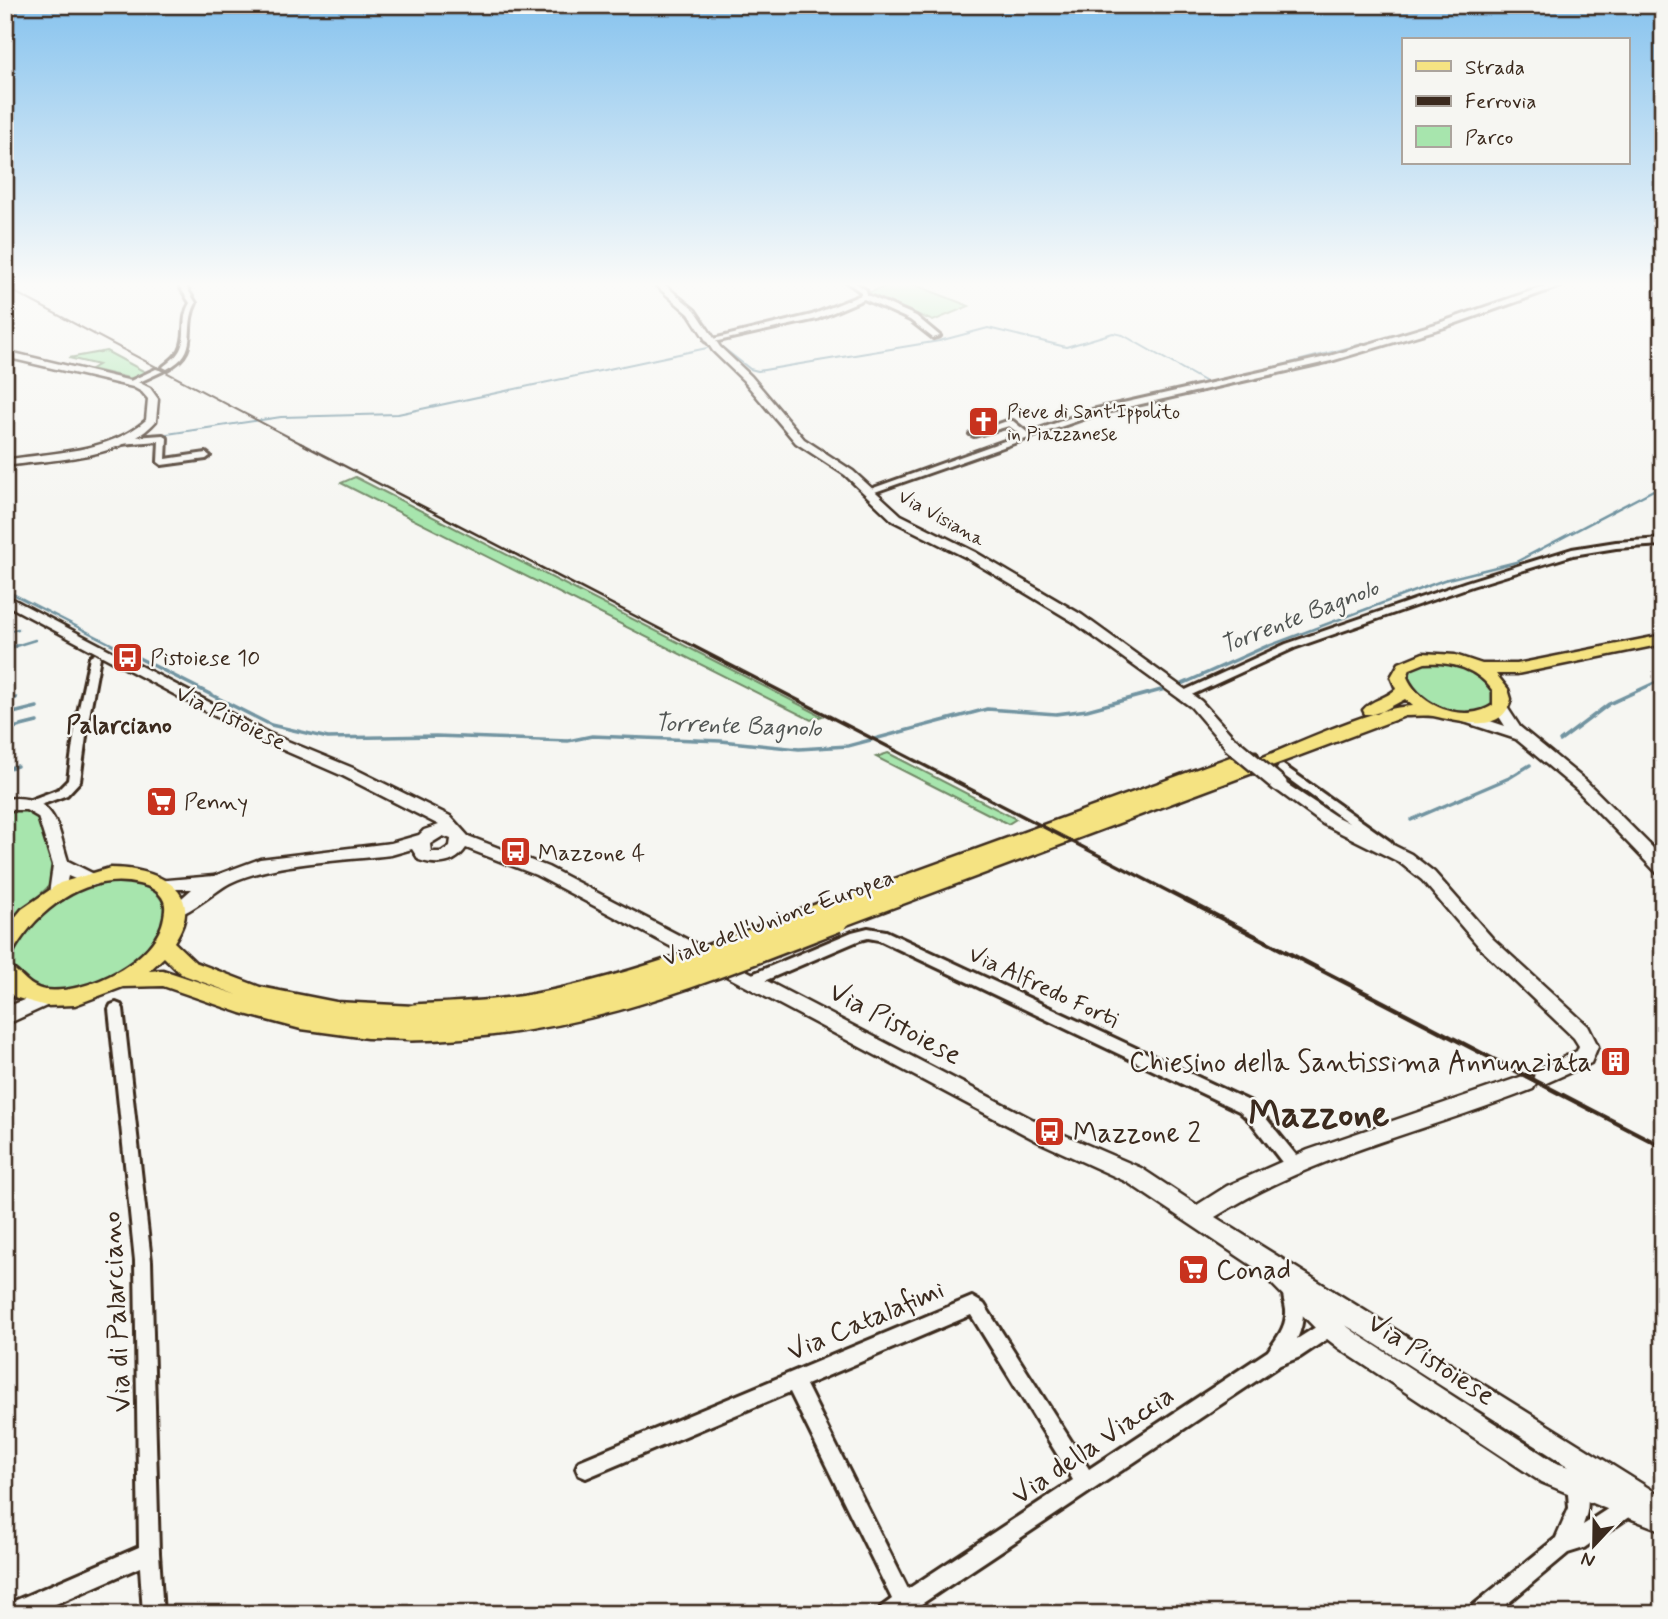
<svg xmlns="http://www.w3.org/2000/svg" width="1668" height="1619" font-family="Mynerve,sans-serif">
	<style>
		.green { fill: #a7e5ad; stroke: #718866; stroke-width: 2 }
		.lines { fill: none; stroke-linecap: round; stroke-linejoin: round }
		.stream-far2 { stroke: #7294a1; stroke-width: 2 }
		.stream-far1 { stroke: #7294a1; stroke-width: 2.5 }
		.stream { stroke: #7294a1; stroke-width: 3.5 }
		.street-casing { stroke: #3b2a1e; stroke-width: 6 }
		.secondary-casing { stroke: #3b2a1e; stroke-width: 5 }
		.primary-casing { stroke: #3b2a1e; stroke-width: 5 }
		.street { fill: #f6f6f2; fill-rule: evenodd }
		.secondary { fill: #f6f6f2; fill-rule: evenodd }
		.primary { fill: #f5e382; fill-rule: evenodd }
		.rail-far3 { stroke: #3b2a1e; stroke-width: 2 }
		.rail-far2 { stroke: #3b2a1e; stroke-width: 2.5 }
		.rail-far1 { stroke: #3b2a1e; stroke-width: 3.5 }
		.rail { stroke: #3b2a1e; stroke-width: 4.5 }
		.secondary-bridge-casing { stroke: #3b2a1e; stroke-width: 20; stroke-linecap: butt }
		.primary-bridge-casing { stroke: #3b2a1e; stroke-width: 26; stroke-linecap: butt }
		.secondary-bridge { stroke: #f6f6f2; stroke-width: 15 }
		.primary-bridge { stroke: #f5e382; stroke-width: 21 }
		.labels { text-anchor: middle; stroke-width: 5; stroke-linejoin: round; paint-order: stroke }
		.far-poi-label { font-size: 19px; fill: #3b2a1e; stroke: #f6f6f2; text-anchor: start }
		.far-street-label { font-size: 19px; fill: #3b2a1e; stroke: #f6f6f2 }
		.poi-label { font-size: 23px; fill: #3b2a1e; stroke: #f6f6f2; text-anchor: start }
		.street-label { font-size: 23px; fill: #3b2a1e; stroke: #f6f6f2 }
		.water-label { font-size: 24px; font-style: italic; fill: #525654; stroke: #f6f6f2 }
		.neighbourhood-label { font-size: 24px; font-weight: bold; fill: #3b2a1e; stroke: #f6f6f2 }
		.near-street-label { font-size: 28px; fill: #3b2a1e; stroke: #f6f6f2 }
		.near-poi-label { font-size: 28px; fill: #3b2a1e; stroke: #f6f6f2; text-anchor: start }
		.near-district-label { font-size: 37px; font-weight: bold; fill: #3b2a1e; stroke: #f6f6f2 }
	</style>
	<rect width="100%" height="100%" fill="#f6f6f2"/>
	<filter id="ink" filterUnits="userSpaceOnUse"><feTurbulence type="fractalNoise" baseFrequency=".0143" numOctaves="2"/><feDisplacementMap in="SourceGraphic" scale="14" xChannelSelector="R" yChannelSelector="G"/><feConvolveMatrix kernelMatrix="1 2 1 2 8 2 1 2 1" color-interpolation-filters="sRGB"/></filter>
	<g filter="url(#ink)">
		<!-- green -->
		<g class="green">
			<polygon points="899,282 908,282 969,306 933,321 867,293"/>
			<polygon points="106,351 149,374 137,380 91,369 98,365 69,358"/>
			<polygon points="355,477 822,716 811,720 341,483"/>
			<path d="M 1425,662 C 1455,663 1470,667 1492,688 L 1493,703 C 1469,729 1431,704 1409,689 L 1406,674 L 1408,670 Z"/>
			<polygon points="888,753 1016,819 1008,824 876,757"/>
			<polygon points="5,810 25,811 37,816 55,866 53,882 5,929"/>
			<path d="M 119,882 C 227,889 120,1007 39,991 C 30,989 20,978 12,972 L 11,950 C 45,910 61,885 119,882 Z"/>
		</g>
		<g class="lines">
			<!-- stream-far2 -->
			<g class="stream-far2">
				<polyline points="1498,303 1542,286 1561,282"/>
				<polyline points="722,347 750,369 758,371 939,341 988,328 1066,347 1113,333 1123,335 1211,385"/>
				<polyline points="1225,380 1431,326"/>
				<polyline points="154,436 281,417 398,414 707,348"/>
			</g>
			<!-- stream-far1 -->
			<g class="stream-far1">
				<polyline points="5,590 119,648"/>
				<polyline points="5,632 18,629"/>
				<polyline points="9,648 35,640"/>
				<polyline points="1263,648 1444,580 1516,562 1663,485"/>
			</g>
			<!-- stream -->
			<g class="stream">
				<polyline points="115,646 271,725 328,738 436,736 568,741 592,736 721,741 799,749 848,746 987,709 1056,714 1087,710 1180,685 1267,646"/>
				<polyline points="5,649 15,646"/>
				<polyline points="5,701 16,698"/>
				<polyline points="5,715 37,707"/>
				<polyline points="5,730 37,722"/>
				<polyline points="1560,741 1609,704 1663,679"/>
				<polyline points="5,769 17,766"/>
				<polyline points="1411,820 1509,778 1530,765"/>
			</g>
			<defs>
				<g id="street">
					<path d="M 177,282 L 183,282 L 196,303 C 182,329 202,351 167,369 L 163,367 C 169,362 176,357 180,350 C 188,335 180,319 190,303 Z"/>
					<polygon points="847,282 854,282 866,290 867,295 916,316 940,336 933,338 910,320 864,299 817,319 709,343 705,341 812,315 861,295 861,292"/>
					<polygon points="1562,282 1572,282 1445,327 1331,361 1097,414 872,493 865,491 1021,435 1009,426 974,436 970,434 1007,421 1013,421 1028,433 1092,410 1326,357 1439,323 1543,287"/>
					<polygon points="156,369 163,371 133,385 126,383"/>
					<polygon points="163,435 167,438 166,459 206,453 210,456 206,459 162,465 158,462 159,441 120,444 116,441 120,438"/>
					<polygon points="1663,539 1663,545 1616,548 1573,555 1472,586 1294,648 1187,697 1183,699 1177,695 1179,693 1286,644 1466,582 1572,549 1616,542"/>
					<polygon points="95,654 100,657 88,722 80,781 67,795 33,808 25,808 23,805 25,802 59,789 68,780 76,722 90,657"/>
					<polygon points="1283,765 1391,842 1393,845 1391,848 1383,848 1279,772 1277,769 1279,766"/>
					<polygon points="868,928 886,931 1249,1101 1261,1112 1300,1160 1302,1165 1300,1170 1294,1172 1288,1170 1251,1122 1239,1111 879,940 868,938 860,940 750,987 745,985 743,981 745,977 852,932"/>
					<polygon points="116,1003 121,1005 123,1009 151,1261 159,1553 163,1614 143,1614 140,1567 33,1614 5,1614 5,1605 139,1547 135,1261 109,1009 111,1005"/>
					<path d="M 1291,1285 L 1297,1288 C 1305,1306 1305,1320 1297,1339 L 1330,1318 L 1336,1321 L 1339,1327 L 1336,1333 L 1300,1357 L 1280,1365 L 917,1607 L 920,1614 L 878,1614 L 881,1607 L 892,1599 L 790,1392 L 586,1478 L 579,1475 L 576,1468 L 579,1461 L 972,1297 L 984,1304 L 1089,1469 L 1268,1351 C 1277,1338 1287,1327 1286,1310 C 1285,1301 1281,1296 1285,1288 ZM 971,1315 L 1073,1480 L 908,1589 L 806,1385 Z"/>
					<path d="M 1575,1474 L 1582,1477 C 1589,1495 1590,1507 1583,1525 L 1629,1495 L 1636,1498 L 1639,1505 L 1636,1512 L 1584,1548 L 1568,1553 L 1495,1614 L 1468,1614 L 1471,1607 L 1556,1538 L 1569,1508 L 1568,1493 L 1565,1484 L 1568,1477 Z"/>
				</g>
				<g id="secondary">
					<polygon points="652,282 661,282 695,310 720,347 751,376 804,439 853,471 901,515 975,552 1082,615 1201,701 1236,740 1238,744 1236,748 1226,748 1191,707 1072,621 967,558 893,521 845,475 796,443 743,380 713,351 689,314"/>
					<path d="M 5,351 L 140,383 L 150,388 L 158,399 L 156,421 C 122,460 53,459 5,466 L 5,460 C 52,452 109,453 146,420 L 148,399 L 142,392 L 133,387 L 5,357 Z"/>
					<path d="M 5,595 L 268,733 L 353,768 L 450,816 L 468,836 L 548,867 L 1053,1130 L 1141,1168 L 1197,1205 L 1227,1186 L 1308,1150 L 1526,1075 L 1533,1077 L 1536,1083 L 1533,1089 C 1427,1131 1312,1155 1215,1217 L 1663,1497 L 1663,1527 L 1658,1529 C 1618,1514 1580,1498 1541,1482 L 1340,1349 L 1322,1335 L 1271,1283 L 1269,1277 L 1127,1182 L 1039,1142 L 536,875 L 466,848 C 455,865 437,866 419,860 L 412,849 L 391,855 C 343,861 273,862 230,883 C 216,890 183,920 170,916 L 167,911 L 192,889 L 156,889 L 154,885 L 156,881 L 214,876 L 260,859 L 391,843 L 419,835 L 424,830 L 439,825 L 343,776 L 258,739 L 5,604 ZM 443,836 L 451,839 L 450,846 L 441,852 L 431,852 L 430,844 ZM 1345,1325 L 1352,1329 L 1569,1467 L 1556,1463 L 1356,1333 Z"/>
					<polygon points="1500,702 1505,704 1520,727 1586,781 1663,858 1663,875 1657,873 1576,789 1516,739 1464,722 1462,719 1469,714 1505,726 1493,707"/>
					<polygon points="1279,779 1335,816 1411,854 1434,872 1493,939 1588,1026 1598,1046 1591,1063 1544,1084 1537,1082 1534,1076 1537,1070 1577,1051 1579,1046 1574,1038 1481,949 1422,880 1399,862 1323,824 1274,788 1271,784 1274,780"/>
					<path d="M 16,798 C 57,799 58,829 68,861 L 98,876 L 100,880 L 98,884 L 92,886 L 68,876 L 63,899 L 51,899 L 49,894 L 53,865 L 38,817 L 26,810 L 5,810 L 5,799 Z"/>
					<polygon points="47,990 53,993 56,998 53,1003 5,1025 5,1008"/>
				</g>
				<g id="primary">
					<path d="M 1663,635 L 1663,644 L 1517,674 L 1496,674 L 1508,689 L 1511,699 C 1503,736 1458,721 1433,716 C 1424,715 1414,716 1405,716 L 844,926 L 837,928 L 830,926 L 827,921 L 829,917 L 823,915 L 820,910 L 823,905 L 1244,752 L 1256,752 L 1258,756 L 1256,760 C 1294,745 1376,706 1413,706 L 1405,699 L 1377,714 L 1365,714 L 1363,710 C 1371,700 1387,698 1396,689 L 1391,677 L 1399,663 L 1423,653 L 1455,655 L 1482,664 L 1517,664 ZM 1425,663 C 1452,661 1478,669 1493,691 L 1493,705 C 1465,724 1420,707 1407,677 L 1410,669 Z"/>
					<path d="M 110,868 C 155,868 209,889 174,942 L 195,962 L 260,987 L 336,1002 L 414,1006 L 421,1009 L 424,1015 L 421,1021 L 415,1023 L 420,1030 L 417,1036 L 410,1039 L 367,1038 L 301,1029 L 241,1013 L 163,986 L 123,987 L 75,1005 L 46,1006 L 14,997 L 5,987 L 5,965 C 21,970 26,987 45,990 C 86,995 157,961 164,917 C 165,911 166,907 164,901 C 160,891 149,886 139,884 C 86,871 35,911 12,954 L 5,957 L 5,930 L 22,909 L 60,883 ZM 164,957 L 181,974 L 238,995 L 163,970 L 149,971 Z"/>
				</g>
			</defs>
			<!-- street casing -->
			<use href="#street" class="street-casing"/>
			<!-- secondary casing -->
			<use href="#secondary" class="secondary-casing"/>
			<!-- primary casing -->
			<use href="#primary" class="primary-casing"/>
			<!-- street -->
			<use href="#street" class="street"/>
			<!-- secondary -->
			<use href="#secondary" class="secondary"/>
			<!-- primary -->
			<use href="#primary" class="primary"/>
			<!-- rail-far3 -->
			<polyline class="rail-far3" points="5,287 304,445"/>
			<!-- rail-far2 -->
			<polyline class="rail-far2" points="300,443 697,648"/>
			<!-- rail-far1 -->
			<polyline class="rail-far1" points="693,646 1189,902"/>
			<!-- rail -->
			<polyline class="rail" points="1186,900 1663,1147"/>
			<defs>
				<polyline id="secondary-bridge" points="1231,744 1279,784"/>
				<g id="primary-bridge">
					<path d="M 414,1015 C 451,1013 489,1012 525,1006 C 631,988 731,948 830,910"/>
					<path d="M 410,1030 C 573,1028 688,979 837,921"/>
				</g>
			</defs>
			<!-- secondary-bridge casing -->
			<use href="#secondary-bridge" class="secondary-bridge-casing"/>
			<!-- primary-bridge casing -->
			<use href="#primary-bridge" class="primary-bridge-casing"/>
			<!-- secondary-bridge -->
			<use href="#secondary-bridge" class="secondary-bridge"/>
			<!-- primary-bridge -->
			<use href="#primary-bridge" class="primary-bridge"/>
		</g>
	</g>
	<!-- sky -->
	<linearGradient id="sky" x2="0" y2="1"><stop stop-color="#87c3ee"/><stop offset="0.56" stop-color="#fbfbf9"/><stop offset="1" stop-color="#fbfbf9" stop-opacity="0"/></linearGradient>
	<rect width="1668" height="508" fill="url(#sky)"/>
	<!-- icons -->
	<defs>
		<symbol id="church-square" viewBox="-11 -11 22 22"><rect x="-9" y="-9" width="18" height="18" rx="4" fill="#c8321e" stroke="#f6f6f2"/><path d="M-1.2-6h2.4v3.5h3.3v2.4h-3.3V6h-2.4V-.1h-3.3v-2.4h3.3Z" fill="#fff"/></symbol>
		<symbol id="bus-square" viewBox="-11 -11 22 22"><rect x="-9" y="-9" width="18" height="18" rx="4" fill="#c8321e" stroke="#f6f6f2"/><path d="M-5-6H5V4H4V6H2V4H-2V6H-4V4H-5ZM-3.5-4V0h7V-4ZM-3.5 1.2v1.5H-2V1.2ZM2 1.2v1.5H3.5V1.2Z" fill="#fff"/></symbol>
		<symbol id="supermarket-square" viewBox="-11 -11 22 22"><rect x="-9" y="-9" width="18" height="18" rx="4" fill="#c8321e" stroke="#f6f6f2"/><path d="M-6-5.5h2.5l.6 2H6L4.5 2H-2.5L-4.4-4H-6ZM-1.5 3.2a1.3 1.3 0 1 0 .1 0ZM3 3.2a1.3 1.3 0 1 0 .1 0Z" fill="#fff"/></symbol>
		<symbol id="building-square" viewBox="-11 -11 22 22"><rect x="-9" y="-9" width="18" height="18" rx="4" fill="#c8321e" stroke="#f6f6f2"/><path d="M-4-6H4V6H1V3H-1V6H-4ZM-2.5-4.3h1.7v1.8h-1.7ZM.8-4.3h1.7v1.8H.8ZM-2.5-1h1.7V.8h-1.7ZM.8-1h1.7V.8H.8Z" fill="#fff"/></symbol>
	</defs>
	<g fill-rule="evenodd">
		<use href="#church-square" x="966" y="404" width="35" height="35"/>
		<use href="#bus-square" x="110" y="640" width="35" height="35"/>
		<use href="#supermarket-square" x="144" y="784" width="35" height="35"/>
		<use href="#bus-square" x="498" y="834" width="35" height="35"/>
		<use href="#building-square" x="1598" y="1044" width="35" height="35"/>
		<use href="#bus-square" x="1032" y="1114" width="35" height="35"/>
		<use href="#supermarket-square" x="1176" y="1252" width="35" height="35"/>
	</g>
	<g class="labels">
		<!-- far-poi labels -->
		<g class="far-poi-label">
			<text x="1007" y="418">Pieve di Sant'Ippolito<tspan x="1007" dy="22">in Piazzanese</tspan></text>
		</g>
		<!-- far-street labels -->
		<g class="far-street-label">
			<text transform="translate(942 517) rotate(29)" y="7">Via Visiana</text>
		</g>
		<!-- poi labels -->
		<g class="poi-label">
			<text x="150" y="665">Pistoiese 10</text>
			<text x="184" y="809">Penny</text>
			<text x="538" y="860">Mazzone 4</text>
		</g>
		<!-- street labels -->
		<g class="street-label">
			<text transform="translate(231 717) rotate(26)" y="8">Via Pistoiese</text>
			<text transform="translate(778 917) rotate(-20)" y="8">Viale dell'Unione Europea</text>
			<text transform="translate(1044 986) rotate(25)" y="8">Via Alfredo Forti</text>
		</g>
		<!-- water labels -->
		<g class="water-label">
			<text transform="translate(1299 616) rotate(-21)" y="8">Torrente Bagnolo</text>
			<text transform="translate(738 725) rotate(2)" y="8">Torrente Bagnolo</text>
		</g>
		<!-- neighbourhood labels -->
		<g class="neighbourhood-label">
			<text x="119" y="733">Palarciano</text>
		</g>
		<!-- near-street labels -->
		<g class="near-street-label">
			<text transform="translate(896 1022) rotate(28)" y="10">Via Pistoiese</text>
			<text transform="translate(115 1312) rotate(-93)" y="10">Via di Palarciano</text>
			<text transform="translate(865 1319) rotate(-23)" y="10">Via Catalafimi</text>
			<text transform="translate(1432 1358) rotate(33)" y="10">Via Pistoiese</text>
			<text transform="translate(1092 1444) rotate(-34)" y="10">Via della Viaccia</text>
		</g>
		<!-- near-poi labels -->
		<g class="near-poi-label">
			<text x="1592" y="1071" text-anchor="end">Chiesino della Santissima Annunziata</text>
			<text x="1073" y="1142">Mazzone 2</text>
			<text x="1216" y="1279">Conad</text>
		</g>
		<!-- near-district labels -->
		<g class="near-district-label">
			<text x="1319" y="1126">Mazzone</text>
		</g>
	</g>
	<!-- margin -->
	<rect width="1668" height="1619" fill="none" stroke="#f6f6f2" stroke-width="28"/>
	<rect x="14" y="14" width="1640" height="1591" fill="none" stroke="#3b2a1e" stroke-width="2.5" filter="url(#ink)"/>
	<!-- legend -->
	<rect x="1402" y="38" width="228" height="126" fill="#f6f6f2" stroke="#aba49d" stroke-width="2"/>
	<rect x="1416" y="61" width="35" height="10" fill="#f5e382" stroke="#aba49d" stroke-width="2"/>
	<text x="1465" y="74" font-size="21" fill="#3b2a1e">Strada</text>
	<rect x="1416" y="96" width="35" height="10" fill="#3b2a1e" stroke="#aba49d" stroke-width="2"/>
	<text x="1465" y="108" font-size="21" fill="#3b2a1e">Ferrovia</text>
	<rect x="1416" y="126" width="35" height="21" fill="#a7e5ad" stroke="#aba49d" stroke-width="2"/>
	<text x="1465" y="144" font-size="21" fill="#3b2a1e">Parco</text>
	<!-- north arrow -->
	<g transform="translate(1594 1545) rotate(202)" stroke="#f6f6f2" stroke-width="5" paint-order="stroke">
	<path d="M0-5L12 26L0 18L-12 26Z" fill="#3b2a1e"/>
	<text y="-10" font-size="19" font-weight="bold" text-anchor="middle" fill="#3b2a1e">N</text>
	</g>
</svg>
